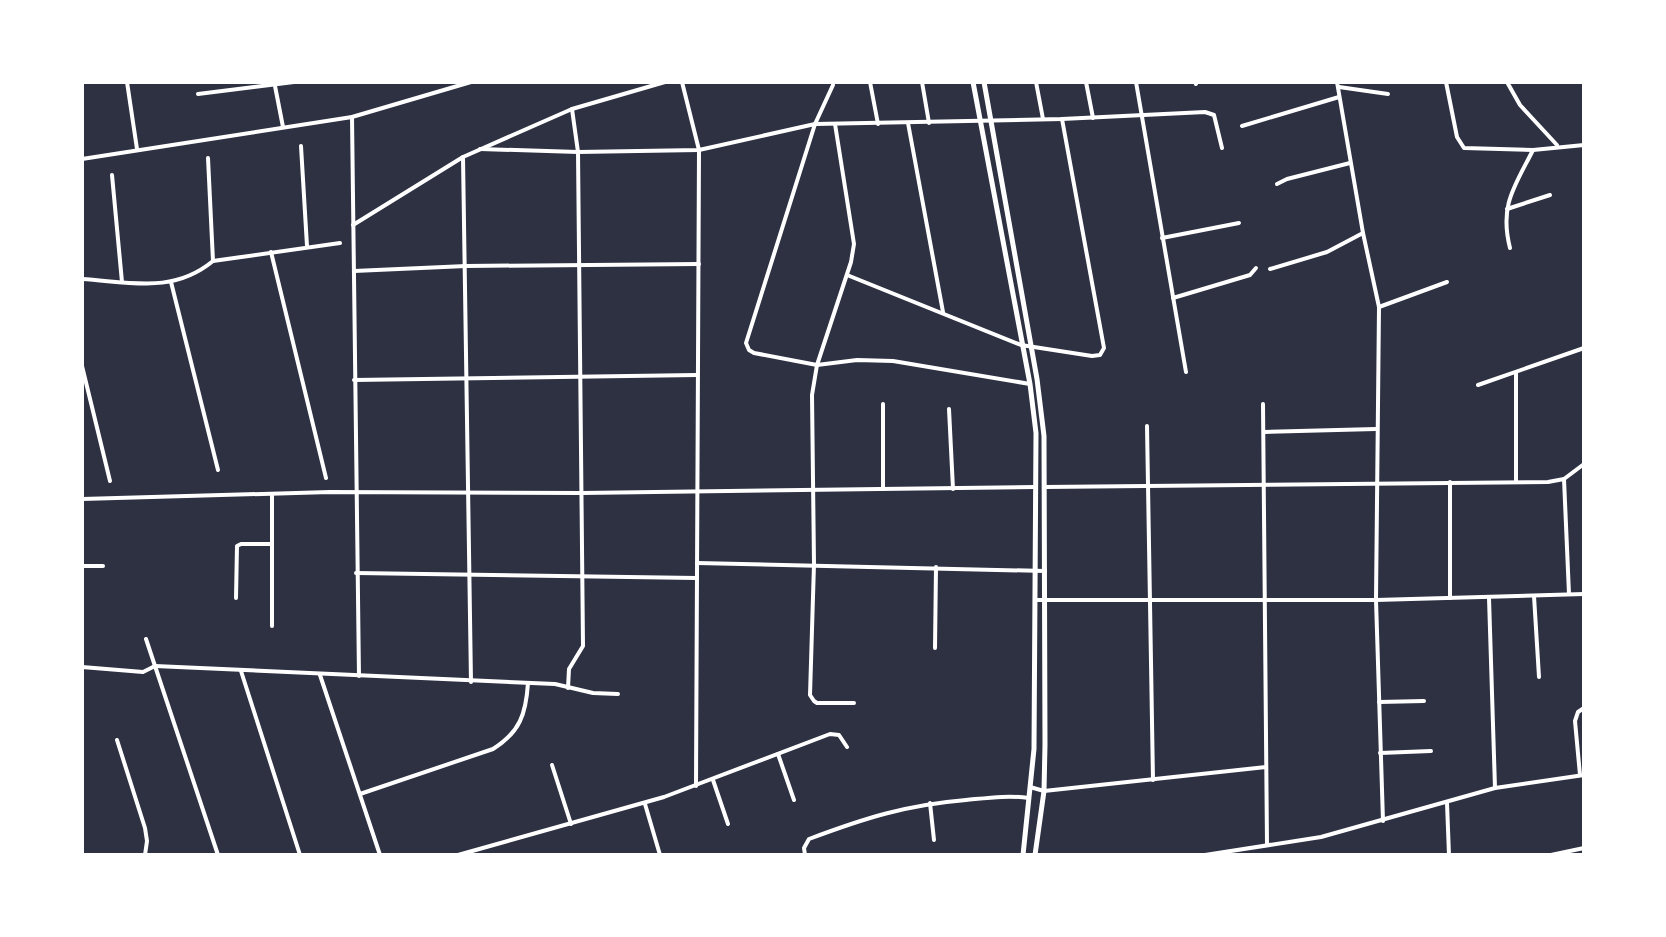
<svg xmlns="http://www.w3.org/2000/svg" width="1666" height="937" font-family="Raleway,sans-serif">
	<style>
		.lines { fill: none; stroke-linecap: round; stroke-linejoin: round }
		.minor { stroke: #fff; stroke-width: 4 }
		.tertiary { stroke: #fff; stroke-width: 4 }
		.secondary { stroke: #fff; stroke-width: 5 }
	</style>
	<rect width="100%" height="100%" fill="#2d3142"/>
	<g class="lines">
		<!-- minor -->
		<g class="minor">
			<polyline points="127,82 137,149"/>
			<polyline points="682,82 699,150 696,786"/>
			<polyline points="870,82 878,124"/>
			<polyline points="922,82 929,123"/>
			<polyline points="1036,82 1043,119"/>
			<polyline points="1086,82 1093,118"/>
			<polyline points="1136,82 1186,372"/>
			<polyline points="1195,82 1196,84"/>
			<polyline points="1337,82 1363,233 1379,307 1376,600 1383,821"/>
			<polyline points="1446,82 1457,137 1464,148 1533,150 1584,145"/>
			<polyline points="1507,82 1520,105 1557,145"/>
			<polyline points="833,85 815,124 746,343 749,350 754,353 817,365 857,360 893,361 1030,384"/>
			<polyline points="275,86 283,127"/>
			<polyline points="1339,87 1388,94"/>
			<polyline points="198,94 294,82"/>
			<polyline points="352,117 359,676"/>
			<polyline points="908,123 943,312"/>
			<polyline points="835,124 854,244 851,262 817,365 812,395 814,564 810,695 814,701 817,703 854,703"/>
			<polyline points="1242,126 1339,97"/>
			<polyline points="301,146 307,246"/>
			<polyline points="480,149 578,152 699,150 815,124 1062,119 1205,112 1214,115 1222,148"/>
			<polyline points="463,157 471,682"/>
			<polyline points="208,158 213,261"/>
			<polyline points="82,159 352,117 471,82"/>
			<polyline points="112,175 122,282"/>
			<polyline points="1277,184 1287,179 1350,163"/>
			<polyline points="1507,209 1550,195"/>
			<polyline points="353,225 463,157 572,109 665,82"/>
			<polyline points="1162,238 1239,223"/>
			<path d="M 1510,248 C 1499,205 1515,186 1533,150"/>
			<polyline points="271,252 326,478"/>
			<polyline points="1270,269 1327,252 1363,233"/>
			<polyline points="354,271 466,266 699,264"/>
			<polyline points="847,275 1021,345 1092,356 1100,355 1104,348 1062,119"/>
			<path d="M 82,279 C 131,282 173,294 213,261 L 340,243"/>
			<polyline points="171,282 218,470"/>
			<polyline points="1173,298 1250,275 1256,268"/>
			<polyline points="1379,307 1447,282"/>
			<polyline points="82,366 110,481"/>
			<polyline points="1516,373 1516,482"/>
			<polyline points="354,380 697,375"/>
			<polyline points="1478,385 1584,348"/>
			<polyline points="883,404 883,489"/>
			<polyline points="1263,404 1267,845"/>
			<polyline points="949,409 953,489"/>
			<polyline points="1147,426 1153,780"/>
			<polyline points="1264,432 1376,429"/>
			<polyline points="1564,479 1569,594"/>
			<polyline points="272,494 272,626"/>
			<polyline points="697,563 1045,571"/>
			<polyline points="82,566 103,566"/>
			<polyline points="356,573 697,578"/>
			<polyline points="1534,596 1539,677"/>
			<polyline points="236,598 237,546 241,544 271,544"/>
			<polyline points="1450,598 1450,482"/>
			<polyline points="1489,598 1495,788"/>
			<polyline points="1035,600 1376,600 1584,594"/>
			<polyline points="146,639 218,855"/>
			<polyline points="935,648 936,567"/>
			<polyline points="155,666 555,684 593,693 618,694"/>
			<polyline points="82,667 143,672 155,666"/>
			<polyline points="241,671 300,855"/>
			<polyline points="320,675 380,855"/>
			<polyline points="568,688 569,669 583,646 578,152 572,109"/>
			<polyline points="1379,702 1424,701"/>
			<polyline points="117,740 145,828 147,841 145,855"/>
			<polyline points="1380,753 1431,751"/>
			<polyline points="778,754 794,800"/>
			<polyline points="552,765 571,824"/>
			<polyline points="1580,775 1575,721 1578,712 1584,708"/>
			<polyline points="713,780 728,824"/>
			<polyline points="1030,787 1044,791 1266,767"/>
			<path d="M 360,794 L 493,749 C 520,732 526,714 528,683"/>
			<polyline points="930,803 934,840"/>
			<polyline points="1447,803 1449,855"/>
			<polyline points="645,804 660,855"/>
			<polyline points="458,855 664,797 830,734 839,735 847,747"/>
			<path d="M 805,855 L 804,848 L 809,839 C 865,818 906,805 966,800 C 987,798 1008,795 1029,798"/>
			<polyline points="1551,855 1584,848"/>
		</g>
		<!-- tertiary -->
		<g class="tertiary">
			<polyline points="1044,487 1548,482 1564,479 1584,464"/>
			<polyline points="82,499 330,492 582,493 1035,487"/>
			<polyline points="1205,855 1321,837 1495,788 1584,775"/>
		</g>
		<!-- secondary -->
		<g class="secondary">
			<polyline points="973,82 1030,384 1036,433 1034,749 1023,855"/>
			<polyline points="984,82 1037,379 1044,436 1045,745 1044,791 1035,855"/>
		</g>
	</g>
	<!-- border -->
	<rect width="1666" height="937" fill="none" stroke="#ffffff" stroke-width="168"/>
</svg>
